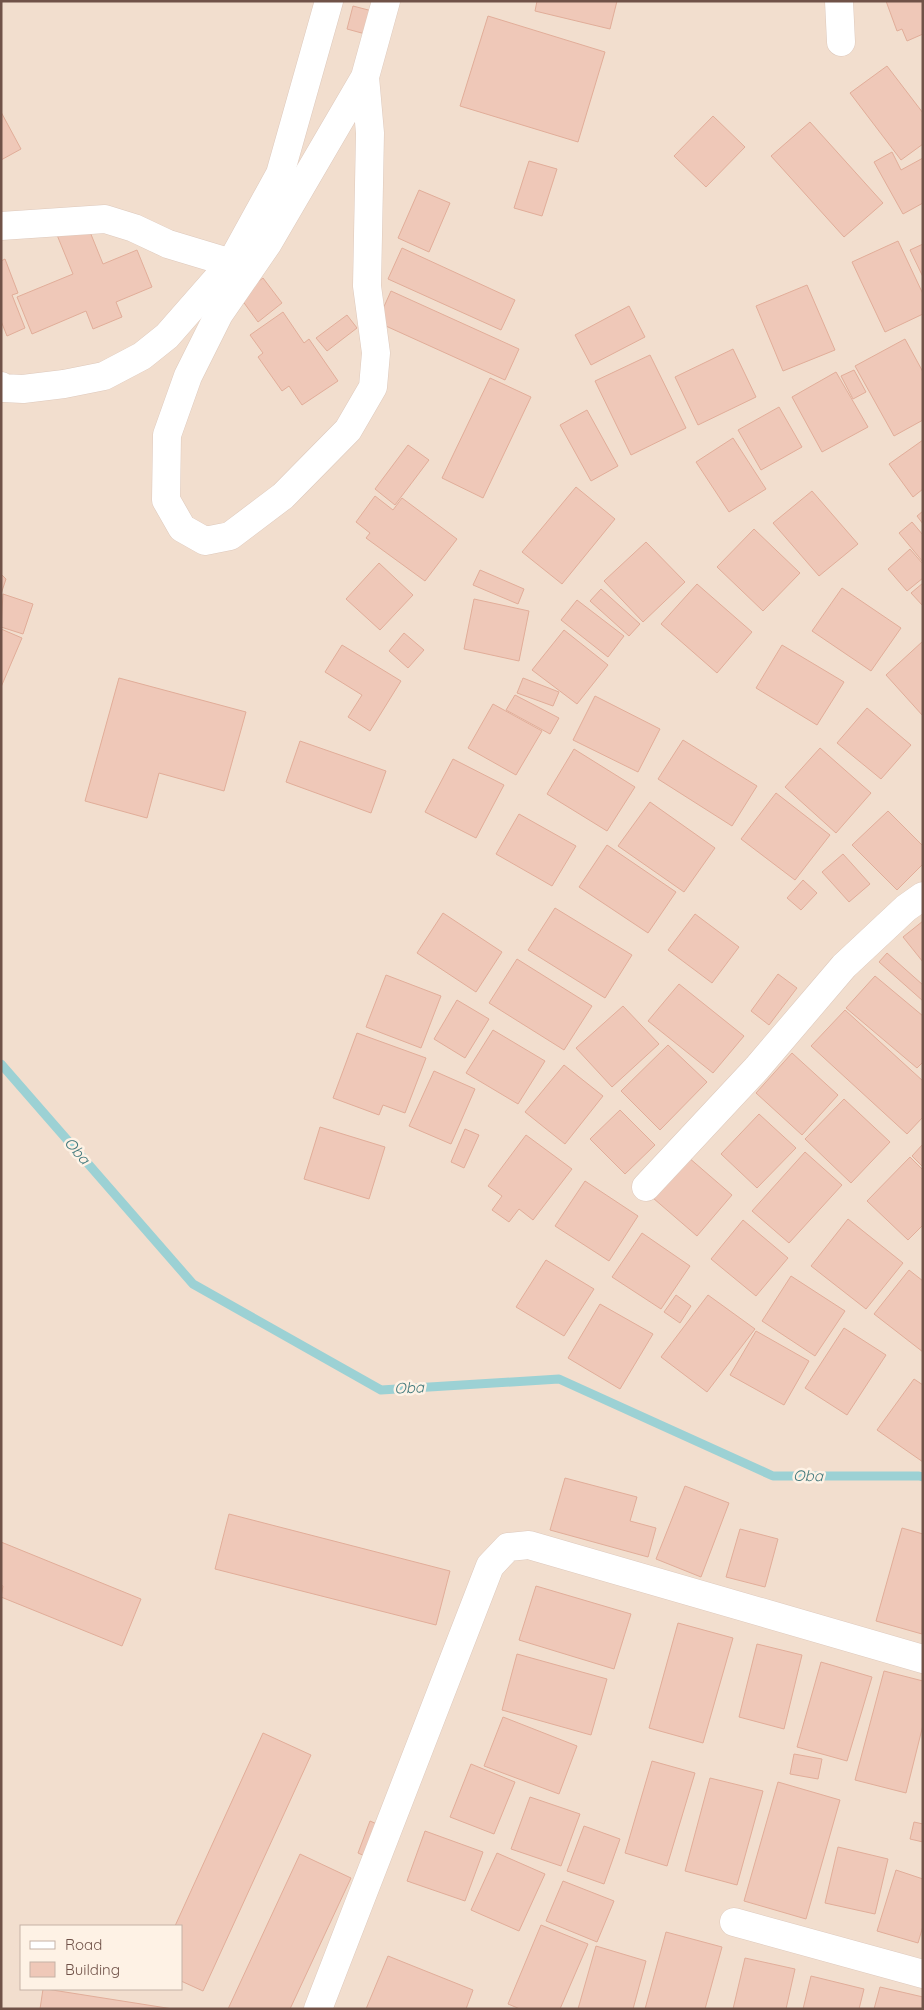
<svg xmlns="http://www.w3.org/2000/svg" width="924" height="2010" font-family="Quicksand,sans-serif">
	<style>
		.residential { fill: #f2dece; fill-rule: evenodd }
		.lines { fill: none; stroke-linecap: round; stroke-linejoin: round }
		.stream { stroke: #9cd1d4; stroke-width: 9 }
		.building { fill: #efc8b8; stroke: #e1ad99 }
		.minor-casing { stroke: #dec9bc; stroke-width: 29 }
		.minor { stroke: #fff; stroke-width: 28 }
		.labels { text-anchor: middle; stroke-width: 5; stroke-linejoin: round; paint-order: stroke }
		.water-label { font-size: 15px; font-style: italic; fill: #40787c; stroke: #fef2e5 }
	</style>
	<rect width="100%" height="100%" fill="#fbeddf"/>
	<!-- residential -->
	<path class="residential" d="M 1,1 L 923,1 L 923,2009 L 1,2009 ZM 21,1926 L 181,1926 L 181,1989 L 21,1989 Z"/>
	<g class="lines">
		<!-- stream -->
		<polyline class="stream" points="1,1064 193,1284 381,1390 559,1379 773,1476 919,1476 923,1477"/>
	</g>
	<!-- building -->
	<g class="building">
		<polygon points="537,1 617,1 610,29 535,11"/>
		<polygon points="886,1 923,1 923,34 907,41 902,29 897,31"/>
		<polygon points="353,6 376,12 369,35 347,29"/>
		<polygon points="488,16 605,52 578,142 460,106"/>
		<polygon points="887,66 923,113 923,144 901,160 850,93"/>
		<polygon points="1,112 21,149 1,160"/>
		<polygon points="713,116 745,147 706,187 674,156"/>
		<polygon points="810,122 883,203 844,237 771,156"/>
		<polygon points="892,152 901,170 923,158 923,203 903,214 874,162"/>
		<polygon points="529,161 557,169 542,216 514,208"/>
		<polygon points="419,190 450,203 429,252 398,238"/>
		<polygon points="86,222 103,264 137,250 152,287 116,302 122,317 93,329 86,311 32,334 17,297 73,274 57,235"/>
		<polygon points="898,241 923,294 923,314 885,332 852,262"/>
		<polygon points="923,244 923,277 910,250"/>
		<polygon points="402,248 515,300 501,330 388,279"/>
		<polygon points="5,259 18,293 12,295 25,328 7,336 1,321 1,261"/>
		<polygon points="263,278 282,303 258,322 239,296"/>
		<polygon points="807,285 835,350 783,371 756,306"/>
		<polygon points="391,291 519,349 505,380 377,322"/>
		<polygon points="629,306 645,337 591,365 575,335"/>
		<polygon points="283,312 304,343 309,339 338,381 302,405 289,386 282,391 258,357 263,353 250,335"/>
		<polygon points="347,315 357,328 327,351 316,338"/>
		<polygon points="905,339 923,372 923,420 894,436 855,366"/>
		<polygon points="733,349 756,397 698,425 675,377"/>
		<polygon points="650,355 686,428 631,455 595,381"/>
		<polygon points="854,370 866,392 853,399 841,376"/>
		<polygon points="836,372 868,427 822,452 792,397"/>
		<polygon points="490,378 531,397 483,498 442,478"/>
		<polygon points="779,407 802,447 761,470 738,430"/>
		<polygon points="587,410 618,466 591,481 560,425"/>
		<polygon points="733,438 766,489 729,512 696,462"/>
		<polygon points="923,440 923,489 913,497 889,464"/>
		<polygon points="408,445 429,460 395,505 375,489"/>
		<polygon points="576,487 615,519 562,584 522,552"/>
		<polygon points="812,491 858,544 819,576 773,523"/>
		<polygon points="375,496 393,510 402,498 457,539 425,581 366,538 370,533 356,522"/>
		<polygon points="923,511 923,524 917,516"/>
		<polygon points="912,522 923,535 923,562 899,533"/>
		<polygon points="754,529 800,573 763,611 717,567"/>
		<polygon points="646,542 685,582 643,622 604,581"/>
		<polygon points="910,549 923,564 923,578 907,591 888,569"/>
		<polygon points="379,563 413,595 380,630 346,599"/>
		<polygon points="480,570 524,589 518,604 473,585"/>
		<polygon points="1,574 6,579 1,594"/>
		<polygon points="923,583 923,606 911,593"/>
		<polygon points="697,584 752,632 717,673 661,624"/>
		<polygon points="842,588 901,628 871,671 812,631"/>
		<polygon points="601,589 640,624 629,636 590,601"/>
		<polygon points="3,594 33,604 23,634 1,627"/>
		<polygon points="474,599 529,611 519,661 464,649"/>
		<polygon points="577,600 624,636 608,657 561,620"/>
		<polygon points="1,629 22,638 1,687"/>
		<polygon points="564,630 608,665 577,704 532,670"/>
		<polygon points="404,633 424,650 408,668 389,651"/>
		<polygon points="923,641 923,716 886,675"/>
		<polygon points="342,645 401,681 370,731 348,717 362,695 325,672"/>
		<polygon points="782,645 844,682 817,725 756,688"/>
		<polygon points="119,678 246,712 224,791 159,773 147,818 85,801"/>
		<polygon points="523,678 559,692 553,706 517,693"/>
		<polygon points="515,695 559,718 550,734 506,710"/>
		<polygon points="595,696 660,729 638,772 573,740"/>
		<polygon points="493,704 542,731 516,775 468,748"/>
		<polygon points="867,708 911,745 881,779 837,743"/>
		<polygon points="683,740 757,786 732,826 658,779"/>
		<polygon points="300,741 386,771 371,813 286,782"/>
		<polygon points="820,748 871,793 836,833 785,787"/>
		<polygon points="574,749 635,787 607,831 547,794"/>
		<polygon points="453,759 504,785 476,838 425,812"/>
		<polygon points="776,793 830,835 795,880 741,839"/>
		<polygon points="650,802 715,848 684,892 618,846"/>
		<polygon points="888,811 923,846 923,864 897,890 852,845"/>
		<polygon points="519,814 576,846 552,886 496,854"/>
		<polygon points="607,845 676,892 648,933 579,887"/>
		<polygon points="843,854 870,884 849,902 822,872"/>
		<polygon points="803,880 817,893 801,910 787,898"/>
		<polygon points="555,908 632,955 605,998 528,950"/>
		<polygon points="443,913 502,952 476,992 417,953"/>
		<polygon points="695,914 739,947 712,983 668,950"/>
		<polygon points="923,921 923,962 903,937"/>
		<polygon points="887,953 923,985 923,1001 879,962"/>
		<polygon points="517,959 592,1006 564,1050 489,1003"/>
		<polygon points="778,974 797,988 769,1025 751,1011"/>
		<polygon points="386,975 441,996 421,1048 366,1027"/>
		<polygon points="875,976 923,1016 923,1062 917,1068 846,1008"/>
		<polygon points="679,984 744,1036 713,1073 648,1021"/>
		<polygon points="457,1000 489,1019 465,1058 434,1039"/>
		<polygon points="623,1006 659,1044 612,1087 576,1048"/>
		<polygon points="845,1010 923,1081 923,1117 907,1134 811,1046"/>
		<polygon points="493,1030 545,1061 518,1104 466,1073"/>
		<polygon points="357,1033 426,1058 405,1113 383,1105 379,1115 333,1098"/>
		<polygon points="668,1045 707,1082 660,1130 621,1091"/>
		<polygon points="792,1053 838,1095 802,1135 756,1093"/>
		<polygon points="564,1065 603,1096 565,1144 525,1112"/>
		<polygon points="434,1071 475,1089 451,1144 409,1126"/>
		<polygon points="844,1099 890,1142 851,1183 805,1139"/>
		<polygon points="620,1110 655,1145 625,1174 590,1139"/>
		<polygon points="759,1114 796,1148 757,1188 721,1154"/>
		<polygon points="320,1127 385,1147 369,1199 304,1179"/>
		<polygon points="465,1129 479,1135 464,1168 451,1162"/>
		<polygon points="526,1135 572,1169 533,1220 519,1209 509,1222 492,1210 502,1196 488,1186"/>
		<polygon points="923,1144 923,1167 912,1156"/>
		<polygon points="805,1152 842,1185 789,1243 752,1211"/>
		<polygon points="688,1157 732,1195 697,1236 653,1198"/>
		<polygon points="910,1157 923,1170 923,1225 908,1240 867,1201"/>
		<polygon points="585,1181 638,1216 609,1261 555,1226"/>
		<polygon points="848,1219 903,1263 866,1309 811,1266"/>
		<polygon points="743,1220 788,1258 756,1296 711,1259"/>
		<polygon points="642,1233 690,1266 661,1309 612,1277"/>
		<polygon points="546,1260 594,1289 564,1336 516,1307"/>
		<polygon points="909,1270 923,1281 923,1352 874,1314"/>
		<polygon points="791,1276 845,1311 815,1356 762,1321"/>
		<polygon points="676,1295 691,1306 680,1323 664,1312"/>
		<polygon points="708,1295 755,1329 707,1392 661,1357"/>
		<polygon points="600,1304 653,1334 620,1389 568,1358"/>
		<polygon points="844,1328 886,1355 847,1415 805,1388"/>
		<polygon points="756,1331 809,1361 784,1405 730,1375"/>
		<polygon points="914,1379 923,1385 923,1462 877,1430"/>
		<polygon points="565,1478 637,1497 630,1521 656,1528 648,1557 550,1530"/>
		<polygon points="685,1486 729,1503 701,1577 656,1559"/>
		<polygon points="229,1514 450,1571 436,1625 215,1569"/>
		<polygon points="902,1528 923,1534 922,1634 876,1621"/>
		<polygon points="740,1529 778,1539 765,1587 726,1577"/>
		<polygon points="1,1542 141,1599 122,1646 1,1597 3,1586 1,1585"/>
		<polygon points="536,1586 631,1614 614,1669 519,1640"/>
		<polygon points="678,1623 733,1638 703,1743 649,1728"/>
		<polygon points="757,1644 802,1655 784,1729 739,1717"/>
		<polygon points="517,1654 607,1679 591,1735 502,1710"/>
		<polygon points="821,1662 872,1677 847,1761 797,1747"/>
		<polygon points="884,1671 923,1681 923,1725 906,1793 855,1780"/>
		<polygon points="503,1717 577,1746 559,1794 484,1766"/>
		<polygon points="263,1733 311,1755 203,1991 181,1981 181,1926 175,1926"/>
		<polygon points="794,1754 822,1759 818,1779 790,1774"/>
		<polygon points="652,1761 695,1773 667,1866 625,1853"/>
		<polygon points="471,1764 515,1782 494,1834 450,1817"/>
		<polygon points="710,1778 763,1791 737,1885 685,1871"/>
		<polygon points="778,1782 840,1800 806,1919 744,1901"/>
		<polygon points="530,1797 580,1814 561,1866 511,1849"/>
		<polygon points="370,1821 379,1825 367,1857 358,1853"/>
		<polygon points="914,1822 923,1824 923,1842 910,1839"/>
		<polygon points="584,1826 620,1839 604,1884 567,1871"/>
		<polygon points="425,1831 483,1852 465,1901 407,1881"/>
		<polygon points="838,1847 888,1859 875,1914 825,1903"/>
		<polygon points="497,1853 545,1874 519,1931 471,1910"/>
		<polygon points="300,1854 351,1878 290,2009 228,2009"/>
		<polygon points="896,1870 923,1879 923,1926 918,1943 877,1931"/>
		<polygon points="563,1881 614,1901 597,1942 546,1921"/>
		<polygon points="541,1925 588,1944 560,2009 520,2009 508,2004"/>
		<polygon points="666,1932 722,1947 705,2009 645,2009"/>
		<polygon points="596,1946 646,1961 633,2009 578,2009"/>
		<polygon points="388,1956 473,1990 466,2009 366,2009"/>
		<polygon points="745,1958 795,1969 786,2009 733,2009"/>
		<polygon points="811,1976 864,1989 859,2009 803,2009"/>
		<polygon points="880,1987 923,1997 923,2009 874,2009"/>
		<polygon points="43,1989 46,1989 173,2009 40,2009"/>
	</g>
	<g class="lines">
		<defs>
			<g id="minor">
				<polyline points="839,1 841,42"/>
				<polyline points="365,77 370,133 367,286 376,353 373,387 348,430 283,496 230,536 205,541 182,528 166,500 167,435 188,376 219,314 268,243 365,77 386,1"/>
				<polyline points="1,226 105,219 134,228 168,244 231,263 167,336 142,356 104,376 64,384 23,389 3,388 1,386"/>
				<polyline points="231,263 280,174 329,1"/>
				<polyline points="646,1187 757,1068 844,966 906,908 923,896"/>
				<polyline points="734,1922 923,1974"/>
				<polyline points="318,2009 490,1566 508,1547 529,1545 923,1659"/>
			</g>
		</defs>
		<!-- minor casing -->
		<use href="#minor" class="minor-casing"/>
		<!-- minor -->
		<use href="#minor" class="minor"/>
	</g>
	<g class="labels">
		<!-- water labels -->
		<g class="water-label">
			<text transform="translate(77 1151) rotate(49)" y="5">Oba</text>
			<text transform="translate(409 1388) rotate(-3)" y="5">Oba</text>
			<text transform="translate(808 1476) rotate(1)" y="5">Oba</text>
		</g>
	</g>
	<!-- border -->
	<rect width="924" height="2010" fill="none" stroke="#705248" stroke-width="5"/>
	<!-- legend -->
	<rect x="20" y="1925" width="162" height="65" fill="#fef2e5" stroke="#c5b2a6"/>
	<rect x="30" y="1941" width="25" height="8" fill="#ffffff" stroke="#c5b2a6"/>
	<text x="65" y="1950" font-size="15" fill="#705248">Road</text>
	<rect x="30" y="1962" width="25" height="15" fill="#efc8b8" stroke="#c5b2a6"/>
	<text x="65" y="1975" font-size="15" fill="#705248">Building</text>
</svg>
